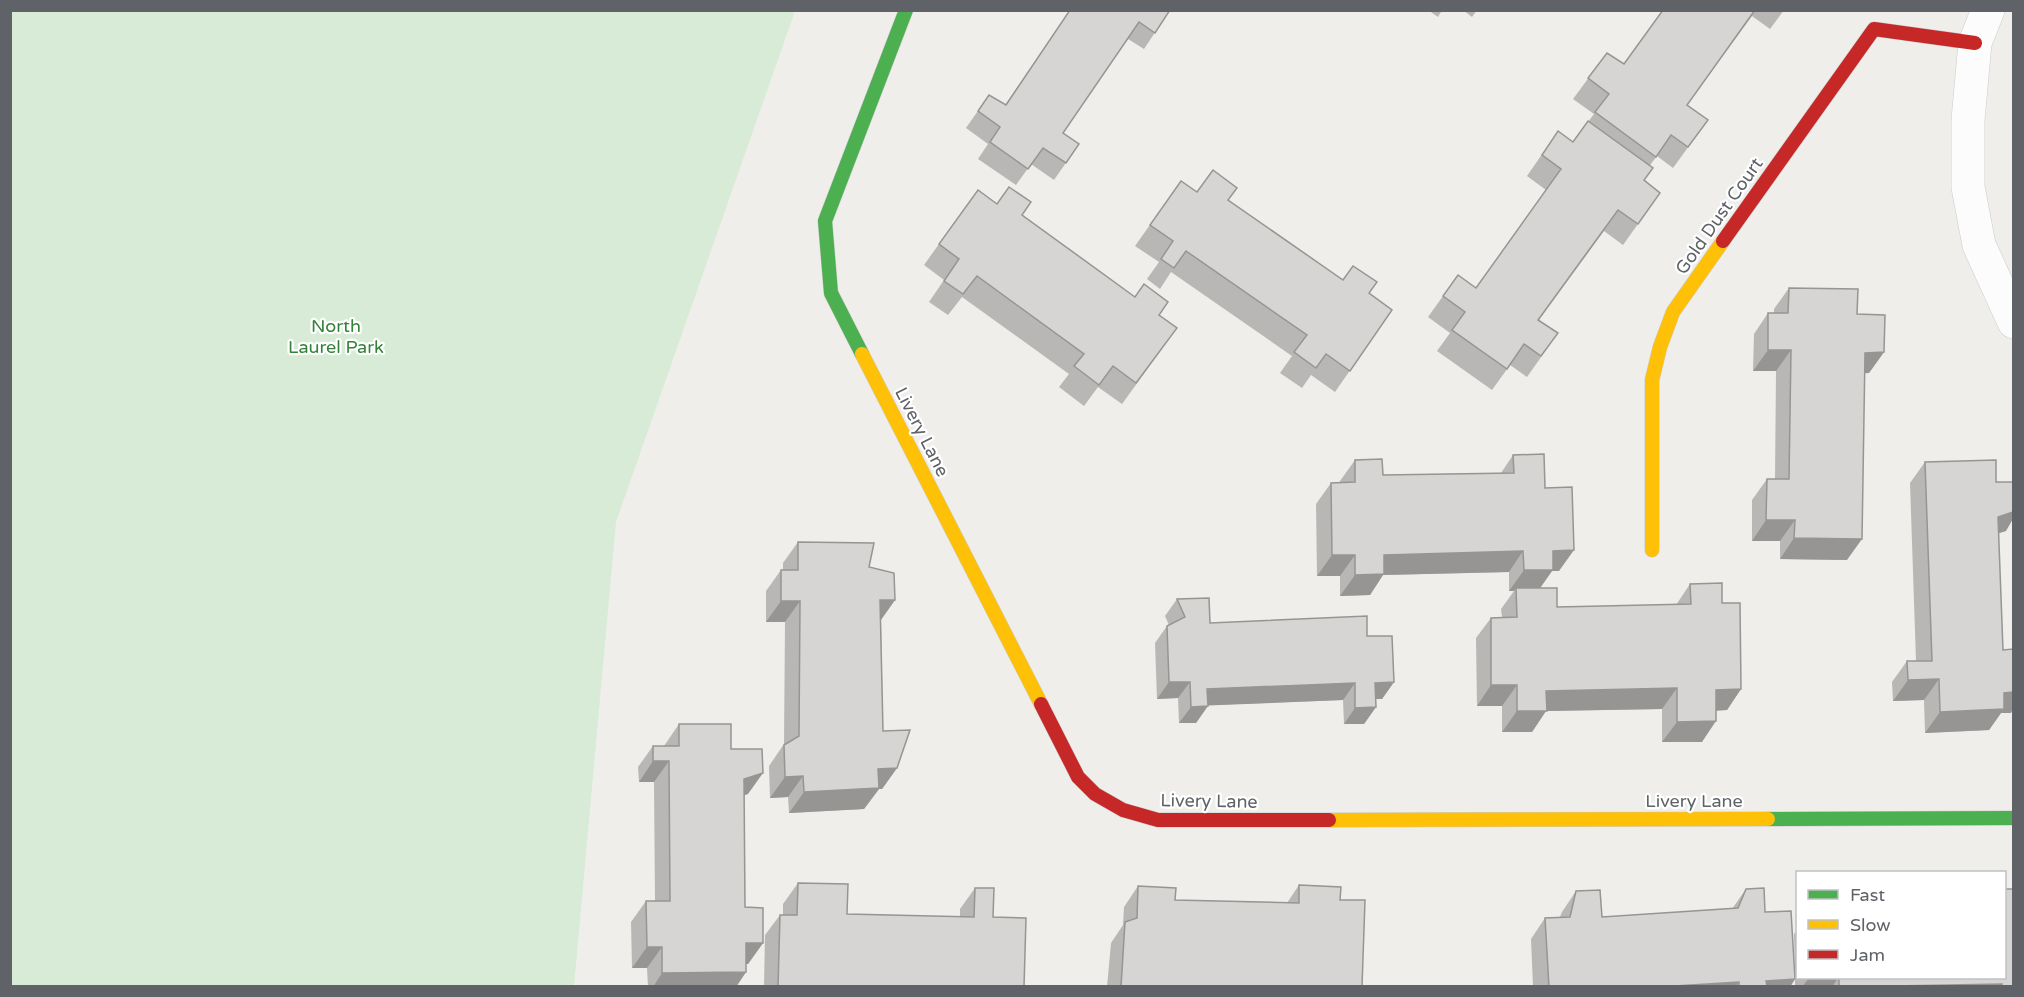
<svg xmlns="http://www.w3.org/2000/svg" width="2024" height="997" font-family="'Varela Round',sans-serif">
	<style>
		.green { fill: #d8ebd6 }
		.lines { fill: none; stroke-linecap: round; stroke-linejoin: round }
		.street-casing { stroke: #cbcccc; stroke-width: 34 }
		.fast-casing { stroke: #cacacb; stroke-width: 15 }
		.slow-casing { stroke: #cacacb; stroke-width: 15 }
		.jam-casing { stroke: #cacacb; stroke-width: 15 }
		.street { stroke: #fdfcfc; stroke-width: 33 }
		.fast { stroke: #4caf50; stroke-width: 14 }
		.slow { stroke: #ffc107; stroke-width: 14 }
		.jam { stroke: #c62828; stroke-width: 14 }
		.wall { fill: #b8b7b5 }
		.shaded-wall { fill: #969594 }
		.building { fill: #d6d5d3; stroke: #969594; stroke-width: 1.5 }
		.labels { text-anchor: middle; stroke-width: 4.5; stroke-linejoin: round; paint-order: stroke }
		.street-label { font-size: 18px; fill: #5f6368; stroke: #fff }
		.park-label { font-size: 18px; fill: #348238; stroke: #fff }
	</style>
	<rect width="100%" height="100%" fill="#efeeea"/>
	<!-- green -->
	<polygon class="green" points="10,11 795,11 616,522 574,986 11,986"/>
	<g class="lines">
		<defs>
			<polyline id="street" points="1988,10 1975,43 1968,120 1968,187 1979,245 2014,322"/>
			<g id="fast">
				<polyline points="862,354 831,293 825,221 906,10"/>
				<polyline points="1768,819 2014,818"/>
			</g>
			<g id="slow">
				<polyline points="862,354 1041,704"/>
				<polyline points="1652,550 1652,380 1660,347 1673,312 1723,241"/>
				<polyline points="1329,820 1768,819"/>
			</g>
			<g id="jam">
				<polyline points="1723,241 1874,29 1975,43"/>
				<polyline points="1041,704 1078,777 1095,794 1123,810 1158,820 1329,820"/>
			</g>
		</defs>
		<!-- street casing -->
		<use href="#street" class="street-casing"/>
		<!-- fast casing -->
		<use href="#fast" class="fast-casing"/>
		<!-- slow casing -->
		<use href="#slow" class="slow-casing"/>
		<!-- jam casing -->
		<use href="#jam" class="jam-casing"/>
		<!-- street -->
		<use href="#street" class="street"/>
		<!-- fast -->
		<use href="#fast" class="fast"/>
		<!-- slow -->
		<use href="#slow" class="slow"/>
		<!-- jam -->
		<use href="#jam" class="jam"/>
	</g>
	<!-- wall -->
	<g class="wall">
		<polygon points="1070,10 1170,10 1144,49 1128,39 1063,133 1079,144 1054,180 1031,164 1016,185 978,159 988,144 966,128 989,95 1005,105"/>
		<polygon points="1428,10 1442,10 1438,17"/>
		<polygon points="1463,10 1477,10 1472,17"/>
		<polygon points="1663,10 1784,10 1770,29 1752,16 1687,105 1708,120 1673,168 1657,156 1650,165 1653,168 1644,181 1660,193 1623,245 1604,231 1539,320 1558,333 1527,377 1510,365 1492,390 1437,351 1450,333 1428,317 1443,296 1476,288 1546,190 1527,176 1558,131 1573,142 1594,114 1573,99 1607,53 1624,64"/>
		<polygon points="1181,181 1197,192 1228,200 1343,280 1369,293 1392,310 1335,392 1311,375 1302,388 1280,373 1292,356 1171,272 1160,289 1147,279 1159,262 1135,246"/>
		<polygon points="997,204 1022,215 1159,315 1162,349 1122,404 1098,387 1084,406 1059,387 1069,374 962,297 948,315 929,302 944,280 924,265 939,244"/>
		<polygon points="1789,288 1857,314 1884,352 1869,373 1864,373 1847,560 1780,559 1780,541 1752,541 1752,500 1767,479 1775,479 1776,371 1753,371 1754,334 1768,313 1774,313 1774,309"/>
		<polygon points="1513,455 1545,488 1559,571 1552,571 1540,588 1557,607 1676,605 1690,584 1722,603 1741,689 1727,710 1716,711 1702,742 1662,742 1662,709 1546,711 1532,732 1502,732 1502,706 1477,706 1476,638 1491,618 1502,617 1501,609 1514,591 1509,591 1509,572 1383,575 1370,595 1340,596 1340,576 1317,576 1316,504 1331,483 1340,483 1340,481 1355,460 1383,475 1501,473"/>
		<polygon points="1925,462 1996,482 2006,531 1998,533 2003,650 2011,713 2001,713 1989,730 1925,733 1924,700 1893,701 1892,682 1907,661 1916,661 1910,483"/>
		<polygon points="798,542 869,567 895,600 881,620 883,731 897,768 882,789 879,789 864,809 789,813 788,797 770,798 769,766 784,744 785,622 766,622 766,591 781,570 783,570 783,563"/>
		<polygon points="1177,599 1210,623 1367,636 1394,682 1382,699 1376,699 1376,707 1364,724 1344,724 1343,700 1208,705 1196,723 1179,723 1178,698 1157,699 1155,643 1167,626 1169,625 1165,616"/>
		<polygon points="679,724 731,749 748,794 744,795 745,907 763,943 748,964 746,964 746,972 736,987 648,987 647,968 632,968 631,922 646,901 655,901 654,782 639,782 638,767 653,746 664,746"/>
		<polygon points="798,883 847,914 960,917 960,909 975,888 993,917 1024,987 764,987 765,935 780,915 783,915 783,904"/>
		<polygon points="1299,885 1362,987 1107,987 1111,943 1123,925 1124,907 1138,886 1175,900 1287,903"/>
		<polygon points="1746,889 1765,912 1795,973 1794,934 1797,930 1797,978 2004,978 2013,987 1795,987 1795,979 1790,987 1533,987 1531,939 1545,918 1560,917 1562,912 1576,891 1602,917 1732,909"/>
	</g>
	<!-- shaded-wall -->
	<g class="shaded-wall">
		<polygon points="1768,350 1791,350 1776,371 1753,371"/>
		<polygon points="1884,352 1869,373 1850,374 1865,353"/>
		<polygon points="2013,512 2013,519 2006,531 1983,538 1998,517"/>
		<polygon points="1766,520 1795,520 1780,541 1752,541"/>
		<polygon points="1794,538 1862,539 1847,560 1780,559"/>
		<polygon points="1574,550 1559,571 1552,571 1538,591 1516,588 1514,591 1509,591 1524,570 1553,551"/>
		<polygon points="1523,551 1509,572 1383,575 1370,595 1340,596 1355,575 1384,555"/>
		<polygon points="1332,555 1355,555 1340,576 1317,576"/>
		<polygon points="880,600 895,600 880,621"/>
		<polygon points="781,601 800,601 785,622 766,622"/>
		<polygon points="1939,679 1924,700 1893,701 1908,680"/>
		<polygon points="1169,682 1190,682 1178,698 1157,699"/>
		<polygon points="1394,682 1382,699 1363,699 1375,683"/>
		<polygon points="1355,683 1343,700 1195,706 1207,689"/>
		<polygon points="1491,685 1517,685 1502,706 1477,706"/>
		<polygon points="1677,688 1662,709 1546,711 1532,732 1502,732 1517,711 1546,691"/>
		<polygon points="1741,689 1727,710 1701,711 1716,690"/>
		<polygon points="2013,692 2013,709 2011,713 2001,713 1989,730 1925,733 1940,712 2004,693"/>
		<polygon points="1208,706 1196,723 1179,723 1191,707"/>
		<polygon points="1376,707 1364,724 1344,724 1355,708"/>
		<polygon points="1716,721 1702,742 1662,742 1677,722"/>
		<polygon points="653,761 669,761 654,782 639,782"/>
		<polygon points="897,768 882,789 879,789 864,809 789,813 804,792 878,769"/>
		<polygon points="763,773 748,794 730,800 744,779"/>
		<polygon points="803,776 788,797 770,798 785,777"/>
		<polygon points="746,943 763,943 748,964 731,964"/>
		<polygon points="647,947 662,947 647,968 632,968"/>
		<polygon points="746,972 736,987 653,987 662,973"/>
		<polygon points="1809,978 1838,978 1832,987 1802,987"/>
		<polygon points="1795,979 1790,987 1762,987 1766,981"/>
		<polygon points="1739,982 1736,987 1658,987"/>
		<polygon points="2002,984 2001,987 1860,987 1860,986"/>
	</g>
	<!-- building -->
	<g class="building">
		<polygon points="1070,10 1170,10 1155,33 1139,22 1063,133 1079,144 1066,163 1043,148 1028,169 990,142 1000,127 978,111 989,95 1006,105"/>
		<polygon points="1663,10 1755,10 1687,105 1708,120 1688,147 1671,135 1656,157 1595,112 1609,94 1588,78 1607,53 1624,64"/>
		<polygon points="1588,121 1653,168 1644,180 1660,193 1638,224 1618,210 1538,320 1558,333 1541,356 1524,344 1507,369 1452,330 1465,312 1443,296 1458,275 1476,288 1561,169 1542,155 1558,131 1573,142"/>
		<polygon points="1213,170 1237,188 1228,200 1343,280 1353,266 1377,282 1369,293 1392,310 1350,371 1326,354 1316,368 1294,352 1307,335 1186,251 1174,268 1161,259 1173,241 1150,225 1181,181 1197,192"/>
		<polygon points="1009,187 1031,202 1022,215 1135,297 1144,284 1168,302 1159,315 1177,328 1136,383 1113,366 1099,385 1074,366 1084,354 977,276 963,294 944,281 959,259 939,244 978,190 997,204"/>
		<polygon points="1789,288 1858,289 1857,314 1885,315 1884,352 1865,353 1862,539 1794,538 1795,520 1766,520 1767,479 1789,479 1791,350 1768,350 1768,313 1788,313"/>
		<polygon points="1544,454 1545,488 1572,487 1574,550 1553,551 1553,570 1524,570 1523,551 1384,555 1384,574 1355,575 1355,555 1332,555 1331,483 1355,482 1355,460 1382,459 1383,475 1514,473 1513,455"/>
		<polygon points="1996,460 1996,482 2013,482 2013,512 1998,517 2003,650 2013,649 2013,692 2004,693 2004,709 1940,712 1939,679 1908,680 1907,661 1932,661 1925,462"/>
		<polygon points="798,542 874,543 869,567 894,573 895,600 880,600 883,731 910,730 897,768 878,769 879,788 804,792 803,776 785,777 784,745 799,736 800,601 781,601 781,570 798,570"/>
		<polygon points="1722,583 1722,603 1740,603 1741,689 1716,690 1716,721 1677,722 1677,688 1546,691 1547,711 1517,711 1517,685 1491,685 1491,618 1517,617 1516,588 1557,588 1557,607 1691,604 1690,584"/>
		<polygon points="1209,598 1210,623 1367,616 1367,636 1392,636 1394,682 1375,683 1376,707 1355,708 1355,683 1207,689 1208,706 1191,707 1190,682 1169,682 1167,626 1185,617 1177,599"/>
		<polygon points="679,724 731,724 731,749 762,749 763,773 744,779 745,907 763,908 763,943 746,943 746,972 662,973 662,947 647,947 646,901 670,901 669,761 653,761 653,746 679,746"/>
		<polygon points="798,883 848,884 847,914 974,917 975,888 994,888 993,917 1026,918 1024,987 778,987 780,915 797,915"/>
		<polygon points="1299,885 1341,887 1340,900 1365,900 1362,987 1121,987 1125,922 1137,918 1138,886 1176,888 1175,900 1299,903"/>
		<polygon points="1764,888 1765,912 1791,911 1795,979 1766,981 1767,987 1739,987 1739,982 1658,987 1549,987 1545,918 1570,917 1576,891 1600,890 1602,917 1738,908 1746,889"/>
		<polygon points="2004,889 2013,889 2013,987 2002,987 2002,984 1839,987 1839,978 2004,978"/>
	</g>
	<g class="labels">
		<!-- street labels -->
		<g class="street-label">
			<text transform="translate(1719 216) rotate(-55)" y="6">Gold Dust Court</text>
			<text transform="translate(922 432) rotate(63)" y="6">Livery Lane</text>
			<text transform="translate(1209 801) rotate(1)" y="6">Livery Lane</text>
			<text x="1694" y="807">Livery Lane</text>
		</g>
		<!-- park labels -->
		<g class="park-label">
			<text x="336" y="332">North<tspan x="336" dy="21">Laurel Park</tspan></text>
		</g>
	</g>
	<!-- border -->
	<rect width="2024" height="997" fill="none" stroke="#5f6368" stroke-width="24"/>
	<!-- legend -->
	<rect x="1796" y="871" width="210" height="108" fill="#ffffff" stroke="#bfc1c3" stroke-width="1.5"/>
	<rect x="1808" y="890" width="30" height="9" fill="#4caf50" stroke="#bfc1c3" stroke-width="1.5"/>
	<text x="1850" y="901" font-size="18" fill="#5f6368">Fast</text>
	<rect x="1808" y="920" width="30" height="9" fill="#ffc107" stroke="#bfc1c3" stroke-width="1.5"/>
	<text x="1850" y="931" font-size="18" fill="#5f6368">Slow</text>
	<rect x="1808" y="950" width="30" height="9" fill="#c62828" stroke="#bfc1c3" stroke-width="1.5"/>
	<text x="1850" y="961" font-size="18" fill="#5f6368">Jam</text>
</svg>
